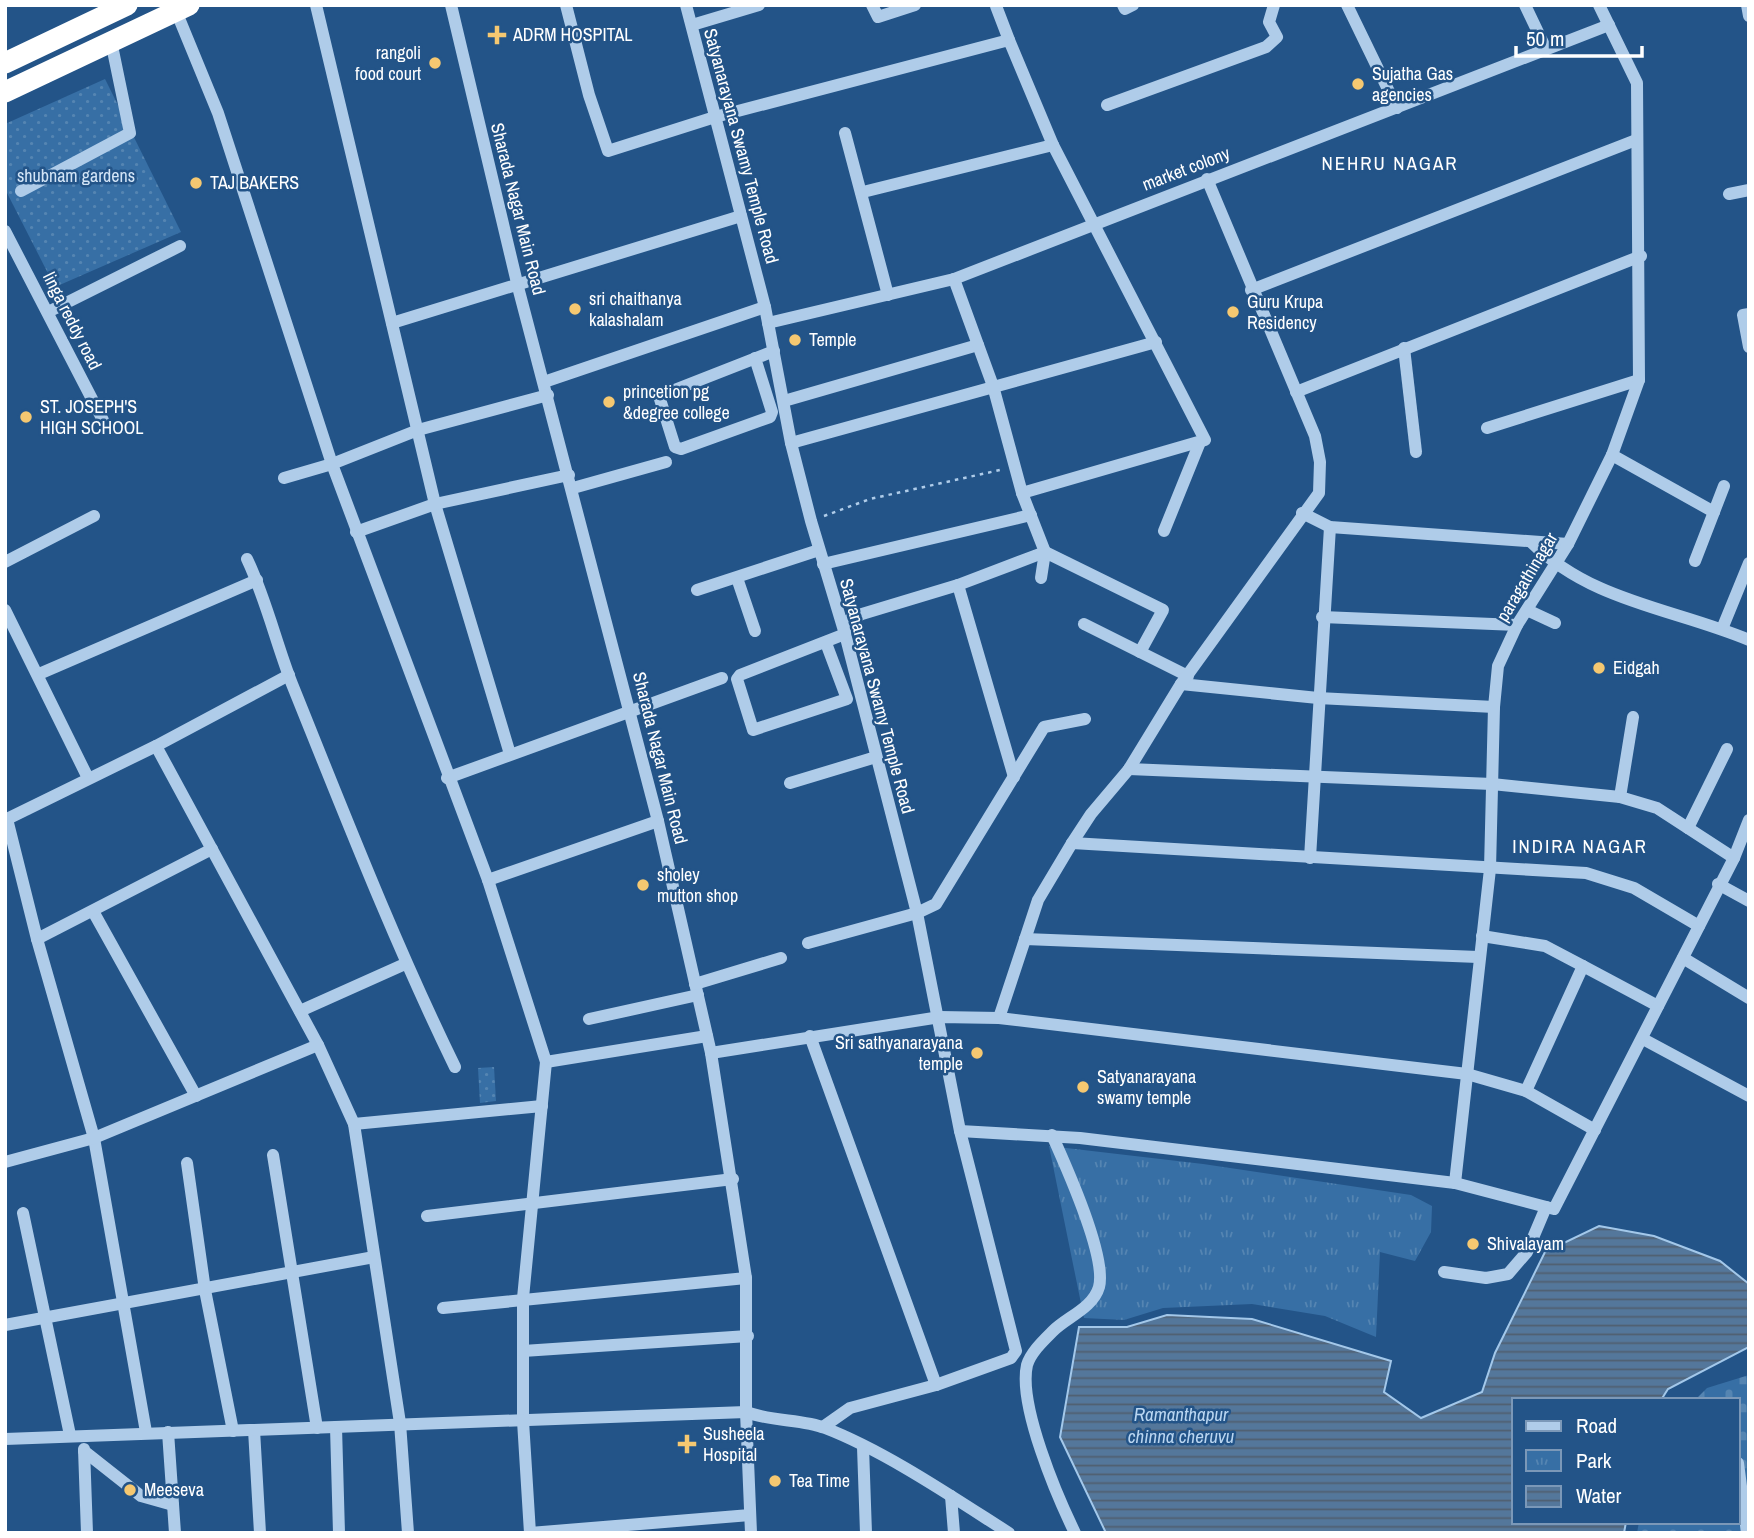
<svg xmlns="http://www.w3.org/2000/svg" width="1754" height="1538" font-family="'Archivo Narrow',sans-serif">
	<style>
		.grass { fill: url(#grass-dots) }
		.cemetery { fill: url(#cemetery-stones) }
		.park { fill: url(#park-tufts) }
		.water { fill: url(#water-rules); stroke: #a3c8ea; stroke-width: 2 }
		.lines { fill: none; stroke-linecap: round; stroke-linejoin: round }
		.path { stroke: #afcce9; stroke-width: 2.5; stroke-dasharray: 3.5 5; stroke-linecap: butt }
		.minor { stroke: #afcce9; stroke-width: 12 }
		.highway { stroke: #fff; stroke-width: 21 }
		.poi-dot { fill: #f5c871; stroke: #235488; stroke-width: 2.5 }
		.labels { text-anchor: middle; stroke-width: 5; stroke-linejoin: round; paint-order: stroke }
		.poi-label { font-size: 18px; fill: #fff; stroke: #235488; text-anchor: start }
		.street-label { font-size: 18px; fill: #fff; stroke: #235488 }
		.park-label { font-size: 18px; fill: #d3e5f7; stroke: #235488 }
		.neighbourhood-label { font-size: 19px; letter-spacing: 2px; fill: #fff; stroke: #235488 }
		.water-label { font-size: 19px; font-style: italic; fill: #bad6f1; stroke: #235488 }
	</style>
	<defs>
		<pattern id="grass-dots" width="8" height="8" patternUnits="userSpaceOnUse" patternTransform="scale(1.75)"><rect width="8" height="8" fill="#376fa5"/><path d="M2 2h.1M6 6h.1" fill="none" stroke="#5585b2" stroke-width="1.8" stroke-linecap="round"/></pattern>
		<pattern id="cemetery-stones" width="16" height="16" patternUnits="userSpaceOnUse" patternTransform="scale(1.75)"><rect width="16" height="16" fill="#376fa5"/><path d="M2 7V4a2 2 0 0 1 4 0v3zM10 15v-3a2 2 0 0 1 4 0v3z" fill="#5585b2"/></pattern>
		<pattern id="park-tufts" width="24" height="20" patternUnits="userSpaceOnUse" patternTransform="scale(1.75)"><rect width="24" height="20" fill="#376fa5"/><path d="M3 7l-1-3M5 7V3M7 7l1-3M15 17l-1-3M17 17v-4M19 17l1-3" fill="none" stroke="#5585b2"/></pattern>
		<pattern id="water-rules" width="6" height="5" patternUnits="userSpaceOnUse" patternTransform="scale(1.75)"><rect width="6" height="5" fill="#54779b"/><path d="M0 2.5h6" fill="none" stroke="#505f70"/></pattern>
	</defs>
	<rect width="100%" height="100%" fill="#235488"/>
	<!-- grass -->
	<g class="grass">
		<polygon points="105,79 181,232 55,287 5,189 5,124"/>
		<polygon points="494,1067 496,1101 480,1103 478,1068"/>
	</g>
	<!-- cemetery -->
	<polygon class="cemetery" points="1749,1375 1749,1533 1637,1533 1639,1522 1738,1522 1738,1400 1695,1400 1707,1388"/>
	<!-- park -->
	<polygon class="park" points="1049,1146 1203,1164 1411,1195 1432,1206 1431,1232 1415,1261 1380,1252 1376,1337 1325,1316 1252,1304 1163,1308 1124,1320 1084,1318"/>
	<!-- water -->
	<polygon class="water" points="1599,1226 1654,1236 1720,1261 1749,1284 1749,1347 1668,1389 1661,1400 1514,1400 1514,1522 1626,1522 1624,1533 1106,1533 1060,1437 1079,1327 1127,1327 1167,1315 1252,1319 1391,1361 1384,1392 1421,1418 1482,1392 1495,1353 1545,1252"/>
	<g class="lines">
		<!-- path -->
		<polyline class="path" points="824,516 870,499 1000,470"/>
		<!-- minor -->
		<g class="minor">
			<polyline points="316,5 435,504 510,754"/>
			<polyline points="451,5 518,287 658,821 711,1053 746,1278 746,1412 751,1533"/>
			<polyline points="566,5 589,95 608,151 715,117 1009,40 1053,145 1205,440 1022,493"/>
			<polyline points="686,5 765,307 791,443 811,521 845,634 917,913 960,1131 1016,1351 1011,1358 936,1385 850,1408 823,1427"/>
			<polyline points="872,5 878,17 915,5"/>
			<polyline points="1123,5 1125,9 1133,5"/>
			<polyline points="1347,5 1397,108"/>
			<polyline points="1525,5 1546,49"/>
			<polyline points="1747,5 1749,16"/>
			<polyline points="174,6 218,113 332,464 488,880 546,1062 523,1298 523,1421 530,1533"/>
			<polyline points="996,6 1009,40"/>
			<polyline points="692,25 759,5"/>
			<polyline points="1107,105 1266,47 1277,37 1269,22 1274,5"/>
			<polyline points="845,133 888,295"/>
			<polyline points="21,191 130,133 111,41"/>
			<polyline points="863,192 1053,145"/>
			<polyline points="1729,194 1749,190"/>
			<polyline points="5,231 107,428"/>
			<polyline points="1251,290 1636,140"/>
			<polyline points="48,312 180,246"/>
			<polyline points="1749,314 1743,315 1749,347"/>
			<polyline points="392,323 741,216"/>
			<polyline points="768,323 954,279 1609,25"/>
			<polyline points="1404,348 1416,452"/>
			<polyline points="755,358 772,412 770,417 681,449 675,447 659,396 774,351"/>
			<polyline points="544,382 765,307"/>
			<polyline points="1296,392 1641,256"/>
			<polyline points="784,401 978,345"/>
			<polyline points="1487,428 1639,380"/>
			<polyline points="791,443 1156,342"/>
			<polyline points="1612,455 1714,512"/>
			<polyline points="284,478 332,464 418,430 548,395"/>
			<polyline points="573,488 666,462"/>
			<polyline points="1302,513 1330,527 1568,544"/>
			<polyline points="1164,531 1200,442"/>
			<polyline points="356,532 435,504 569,475"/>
			<path d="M 1531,542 C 1592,602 1672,608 1749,640"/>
			<path d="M 247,559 C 266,599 276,643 292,684 C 344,813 394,942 455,1067"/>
			<polyline points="1695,561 1724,486"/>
			<polyline points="5,562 94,516"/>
			<polyline points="823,564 1031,515"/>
			<polyline points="737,578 755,631"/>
			<polyline points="1041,578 1045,552 1163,610 1140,652"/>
			<polyline points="958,585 1014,777"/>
			<polyline points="697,590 819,550"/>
			<polyline points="5,610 88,778"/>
			<polyline points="1527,610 1555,623"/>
			<polyline points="1322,617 1517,625"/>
			<polyline points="1084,624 1188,676"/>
			<polyline points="1722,629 1749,563"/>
			<polyline points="826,643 847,699 753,730 737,679 740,675 845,634 849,620 862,614 958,585 1045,552 1022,493 993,386 954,279"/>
			<polyline points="39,674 257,580"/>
			<polyline points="1181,684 1318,698 1494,707"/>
			<polyline points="156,746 318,1045 354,1124 400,1423 408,1533"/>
			<polyline points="1129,769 1492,784 1620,797 1657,808 1734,858"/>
			<polyline points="447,778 722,678"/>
			<polyline points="790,783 876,757"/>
			<polyline points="1620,797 1633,717"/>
			<polyline points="7,819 37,939 94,1138 146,1432"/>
			<polyline points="5,820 156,746 289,675"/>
			<polyline points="1688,828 1727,749"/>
			<polyline points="1072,843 1586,873 1634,888 1699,926"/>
			<polyline points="1310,858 1330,527"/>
			<polyline points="488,880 658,821"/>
			<polyline points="1718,884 1749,901"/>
			<polyline points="94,913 196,1096"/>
			<polyline points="1482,936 1545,946 1583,966"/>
			<polyline points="37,939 212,849"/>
			<polyline points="1025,939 1478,957"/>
			<polyline points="808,943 917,913 936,904 1044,727 1085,719"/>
			<polyline points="1683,958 1749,998"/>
			<polyline points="695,984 781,958"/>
			<polyline points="300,1011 405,964"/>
			<polyline points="999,1018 1467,1074 1526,1091 1595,1130"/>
			<polyline points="589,1019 698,995"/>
			<polyline points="810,1036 936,1385"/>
			<polyline points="1643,1039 1749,1096"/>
			<polyline points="711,1053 940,1017 999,1018 1038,900 1072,843 1091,814 1129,769 1181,684 1319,493 1320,462 1315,436 1207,179"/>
			<polyline points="546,1062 707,1036"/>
			<polyline points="1526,1091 1583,966 1658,1006"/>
			<polyline points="354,1124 542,1106"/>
			<polyline points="960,1131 1080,1138 1455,1183 1554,1209 1734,858 1749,820"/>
			<path d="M 1052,1135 C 1066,1166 1107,1257 1099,1287 C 1093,1308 1067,1317 1053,1331 C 1044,1340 1031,1352 1027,1365 C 1018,1405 1057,1496 1075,1533"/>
			<polyline points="273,1155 317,1428"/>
			<polyline points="5,1162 94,1138 318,1045"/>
			<polyline points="187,1163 205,1290 233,1431"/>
			<polyline points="1455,1183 1490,869 1494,707 1498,666 1517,625 1568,544 1612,455 1639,380 1637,83 1599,5"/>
			<polyline points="23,1213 70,1435"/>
			<polyline points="427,1216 733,1179"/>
			<polyline points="1444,1272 1486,1278 1508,1274 1527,1252 1546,1207"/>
			<polyline points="443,1308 746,1278"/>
			<polyline points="5,1325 374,1257"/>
			<polyline points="523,1351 748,1336"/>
			<polyline points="336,1427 339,1533"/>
			<polyline points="254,1430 260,1533"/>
			<polyline points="168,1432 175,1533"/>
			<path d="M 5,1439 L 746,1412 C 773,1422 803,1419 825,1428 C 885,1451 954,1498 1009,1533"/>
			<polyline points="863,1447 866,1533"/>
			<polyline points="84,1449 87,1533"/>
			<polyline points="84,1451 141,1496 173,1505"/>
			<polyline points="1738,1463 1747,1533"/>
			<polyline points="951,1496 954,1533"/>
			<polyline points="530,1533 750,1515"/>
		</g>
		<!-- highway -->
		<g class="highway">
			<polyline points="5,63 127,5"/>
			<polyline points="5,92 189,5"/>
		</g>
	</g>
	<!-- markers -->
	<g class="poi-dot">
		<path d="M493.5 24.5h7v7h7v7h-7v7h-7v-7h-7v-7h7z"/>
		<circle cx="435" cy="63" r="7"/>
		<circle cx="1358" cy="84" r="7"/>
		<circle cx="196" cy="183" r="7"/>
		<circle cx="575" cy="309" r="7"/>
		<circle cx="1233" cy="312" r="7"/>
		<circle cx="795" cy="340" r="7"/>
		<circle cx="609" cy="402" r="7"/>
		<circle cx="26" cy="417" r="7"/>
		<circle cx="1599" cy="668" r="7"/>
		<circle cx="643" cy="885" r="7"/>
		<circle cx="977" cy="1053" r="7"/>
		<circle cx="1083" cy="1087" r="7"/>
		<circle cx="1473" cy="1244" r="7"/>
		<path d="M683.5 1433.5h7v7h7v7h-7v7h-7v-7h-7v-7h7z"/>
		<circle cx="775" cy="1481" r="7"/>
		<circle cx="130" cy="1490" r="7"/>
	</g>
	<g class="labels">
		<!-- poi labels -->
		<g class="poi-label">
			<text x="513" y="41">ADRM HOSPITAL</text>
			<text x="421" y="59" text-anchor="end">rangoli<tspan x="421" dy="21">food court</tspan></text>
			<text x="1372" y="80">Sujatha Gas<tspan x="1372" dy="21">agencies</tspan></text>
			<text x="210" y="189">TAJ BAKERS</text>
			<text x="589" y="305">sri chaithanya<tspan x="589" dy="21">kalashalam</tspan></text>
			<text x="1247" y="308">Guru Krupa<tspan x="1247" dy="21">Residency</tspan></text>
			<text x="809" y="346">Temple</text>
			<text x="623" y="398">princetion pg<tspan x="623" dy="21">&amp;degree college</tspan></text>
			<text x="40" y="413">ST. JOSEPH'S<tspan x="40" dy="21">HIGH SCHOOL</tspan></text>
			<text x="1613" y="674">Eidgah</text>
			<text x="657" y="881">sholey<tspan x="657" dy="21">mutton shop</tspan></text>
			<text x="963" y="1049" text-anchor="end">Sri sathyanarayana<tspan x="963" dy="21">temple</tspan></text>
			<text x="1097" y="1083">Satyanarayana<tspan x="1097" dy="21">swamy temple</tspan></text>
			<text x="1487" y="1250">Shivalayam</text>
			<text x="703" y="1440">Susheela<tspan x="703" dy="21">Hospital</tspan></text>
			<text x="789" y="1487">Tea Time</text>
			<text x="144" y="1496">Meeseva</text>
		</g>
		<!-- street labels -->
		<g class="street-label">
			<text transform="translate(741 146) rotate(75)" y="6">Satyanarayana Swamy Temple Road</text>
			<text transform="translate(1186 169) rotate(-21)" y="6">market colony</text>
			<text transform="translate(518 209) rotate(76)" y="6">Sharada Nagar Main Road</text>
			<text transform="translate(72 321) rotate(63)" y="6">linga reddy road</text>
			<text transform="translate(1527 577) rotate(-59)" y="6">paragathinagar</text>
			<text transform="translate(877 696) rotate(75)" y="6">Satyanarayana Swamy Temple Road</text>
			<text transform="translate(660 758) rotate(76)" y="6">Sharada Nagar Main Road</text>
		</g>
		<!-- park labels -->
		<g class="park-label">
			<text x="76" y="182">shubnam gardens</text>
		</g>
		<!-- neighbourhood labels -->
		<g class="neighbourhood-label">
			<text x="1390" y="170">NEHRU NAGAR</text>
			<text x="1580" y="853">INDIRA NAGAR</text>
		</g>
		<!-- water labels -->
		<g class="water-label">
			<text x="1181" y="1421">Ramanthapur<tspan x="1181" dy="22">chinna cheruvu</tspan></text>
		</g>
	</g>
	<!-- border -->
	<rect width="1754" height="1538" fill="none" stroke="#ffffff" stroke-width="14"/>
	<!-- legend -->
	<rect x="1512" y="1398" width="228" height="126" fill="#235488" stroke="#7b98b8" stroke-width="2"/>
	<rect x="1526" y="1421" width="35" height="10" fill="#afcce9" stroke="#7b98b8" stroke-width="2"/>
	<text x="1576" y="1433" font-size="21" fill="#ffffff">Road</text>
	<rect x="1526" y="1450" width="35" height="21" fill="url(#park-tufts)" stroke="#7b98b8" stroke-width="2"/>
	<text x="1576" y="1468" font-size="21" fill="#ffffff">Park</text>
	<rect x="1526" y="1486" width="35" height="21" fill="url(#water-rules)" stroke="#7b98b8" stroke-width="2"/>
	<text x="1576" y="1503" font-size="21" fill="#ffffff">Water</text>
	<!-- scale -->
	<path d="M1516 46v10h126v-10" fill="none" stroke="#ffffff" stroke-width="3.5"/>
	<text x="1526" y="46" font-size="21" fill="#ffffff" stroke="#235488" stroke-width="5" paint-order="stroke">50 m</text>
</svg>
